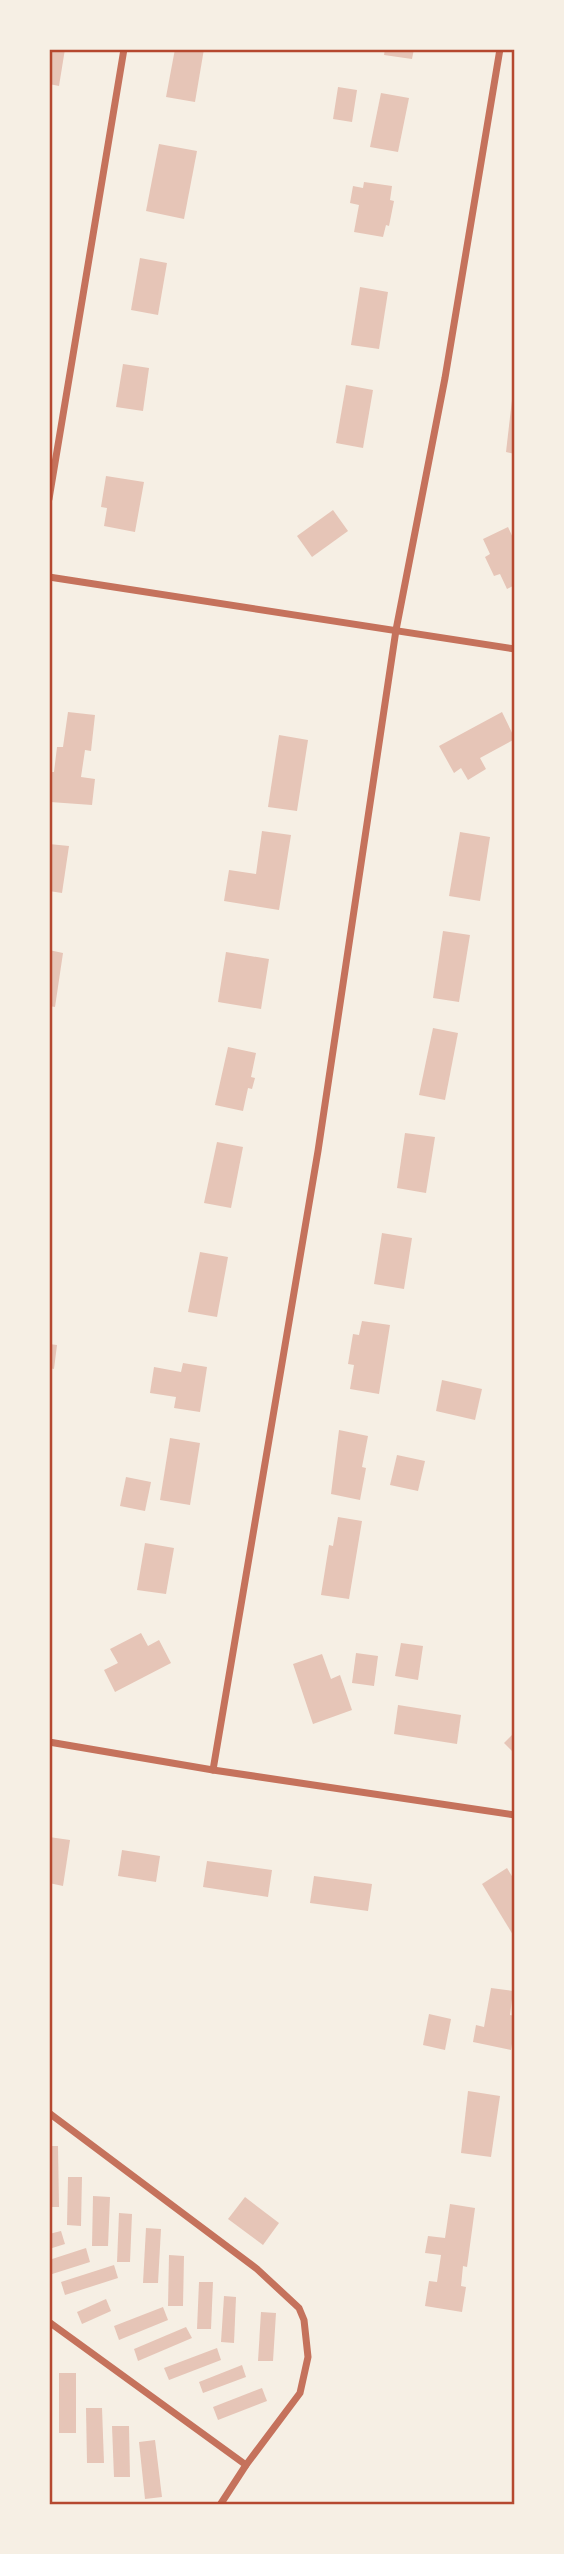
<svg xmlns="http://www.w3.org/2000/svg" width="564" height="2554" font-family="'Nunito Sans',sans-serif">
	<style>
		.building { fill: #e6c5b7 }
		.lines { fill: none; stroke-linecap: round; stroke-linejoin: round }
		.minor { stroke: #c5725c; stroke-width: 7 }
		.neatline { fill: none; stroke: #b5482f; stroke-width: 2.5 }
	</style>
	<rect width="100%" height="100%" fill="#f6efe4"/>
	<!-- building -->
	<g class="building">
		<polygon points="49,49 65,49 59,86 49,84"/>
		<polygon points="175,49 204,49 195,102 166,97"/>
		<polygon points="385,49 414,49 412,59 384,55"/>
		<polygon points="338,87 357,90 352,122 333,119"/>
		<polygon points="381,93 409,98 398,152 370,147"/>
		<polygon points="159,144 197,151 184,219 146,211"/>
		<polygon points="364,182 392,186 390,200 394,201 389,226 386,225 383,237 354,232 359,205 350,203 353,186 363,188"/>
		<polygon points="140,258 167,263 158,315 131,310"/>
		<polygon points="360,287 388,292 379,349 351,345"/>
		<polygon points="123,364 149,368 143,411 116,407"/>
		<polygon points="346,385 373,390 363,448 336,443"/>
		<polygon points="513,391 515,391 515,454 506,452"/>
		<polygon points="106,476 144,482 135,532 104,526 107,508 101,507"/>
		<polygon points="333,510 348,531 312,557 297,536"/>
		<polygon points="508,527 515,542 515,585 507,589 500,574 494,576 485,557 490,554 483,539"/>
		<polygon points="68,712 95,715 91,751 85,750 81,777 95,779 92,805 50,802 50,772 54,772 57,747 63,747"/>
		<polygon points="502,712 515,739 480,758 486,769 468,780 461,768 454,773 439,746"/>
		<polygon points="279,735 308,740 297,811 268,807"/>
		<polygon points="262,831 291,835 279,910 224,901 229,870 256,874"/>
		<polygon points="460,832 490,837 480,901 449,896"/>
		<polygon points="49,844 69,846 62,893 49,891"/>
		<polygon points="443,931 470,935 459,1002 433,998"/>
		<polygon points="49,950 63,953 55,1007 49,1006"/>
		<polygon points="226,952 269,959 261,1009 218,1002"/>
		<polygon points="433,1028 458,1033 445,1100 419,1095"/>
		<polygon points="228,1047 256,1053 251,1077 255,1078 252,1089 248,1088 243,1111 215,1105"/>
		<polygon points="405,1133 435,1137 426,1193 397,1188"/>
		<polygon points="217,1142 243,1147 231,1208 204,1203"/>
		<polygon points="382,1233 412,1238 404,1289 374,1284"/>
		<polygon points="200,1252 228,1257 217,1317 188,1312"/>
		<polygon points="362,1321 390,1325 379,1394 350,1389 354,1365 348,1364 353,1334 359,1335"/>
		<polygon points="49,1344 57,1345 54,1369 49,1368"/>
		<polygon points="183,1363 207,1367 200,1412 174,1408 176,1397 150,1393 154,1367 181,1372"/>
		<polygon points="442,1380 482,1389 475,1420 436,1411"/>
		<polygon points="339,1430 368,1436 362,1467 366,1468 360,1500 331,1494"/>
		<polygon points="170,1438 200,1443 190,1505 160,1500"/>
		<polygon points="397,1455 425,1461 418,1491 390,1485"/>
		<polygon points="126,1477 151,1482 145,1511 120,1506"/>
		<polygon points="338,1517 362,1521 349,1599 321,1595 329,1545 333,1546"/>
		<polygon points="145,1543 174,1548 166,1594 137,1590"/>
		<polygon points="141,1633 148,1646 159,1640 171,1663 115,1692 104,1670 118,1663 110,1649"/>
		<polygon points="401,1643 423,1646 418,1680 395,1676"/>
		<polygon points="356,1653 378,1656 374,1686 352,1683"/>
		<polygon points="322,1654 331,1679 340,1675 352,1710 313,1724 293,1664"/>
		<polygon points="398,1705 461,1715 457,1744 394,1734"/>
		<polygon points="515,1732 515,1754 504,1743"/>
		<polygon points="49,1837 70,1840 63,1886 49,1883"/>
		<polygon points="122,1850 160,1856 156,1882 118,1876"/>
		<polygon points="207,1861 272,1870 268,1897 203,1887"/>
		<polygon points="507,1868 515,1881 515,1934 513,1935 482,1884"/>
		<polygon points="314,1876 372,1884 368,1911 310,1903"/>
		<polygon points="491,1988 513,1991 510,2015 515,2016 515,2025 511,2050 473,2042 476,2025 484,2027"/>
		<polygon points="429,2014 451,2019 445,2050 423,2045"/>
		<polygon points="468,2091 500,2096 491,2157 461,2153"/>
		<polygon points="49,2146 58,2146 59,2207 49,2207"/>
		<polygon points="68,2177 82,2177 81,2226 67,2225"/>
		<polygon points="93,2196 110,2197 108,2246 92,2246"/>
		<polygon points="245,2197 279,2223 263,2245 228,2219"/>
		<polygon points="450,2204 475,2208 467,2267 463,2266 461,2286 466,2287 462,2312 425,2306 429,2281 437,2282 441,2255 425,2253 428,2236 445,2238"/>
		<polygon points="119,2213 132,2214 130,2262 117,2262"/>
		<polygon points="146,2228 161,2229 158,2283 143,2283"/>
		<polygon points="61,2231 65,2244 49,2249 49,2234"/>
		<polygon points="86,2248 90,2262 49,2275 49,2260"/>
		<polygon points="169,2255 184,2256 183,2306 168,2306"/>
		<polygon points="114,2265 118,2278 65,2295 61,2282"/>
		<polygon points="199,2282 213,2282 211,2329 197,2329"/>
		<polygon points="224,2296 236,2297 234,2343 221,2342"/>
		<polygon points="106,2299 111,2311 82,2324 77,2312"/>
		<polygon points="163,2307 168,2320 119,2340 114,2326"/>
		<polygon points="261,2312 276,2313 273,2361 258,2361"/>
		<polygon points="186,2327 192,2338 138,2361 134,2349"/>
		<polygon points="217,2348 221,2360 169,2380 164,2368"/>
		<polygon points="242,2365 246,2377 203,2393 199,2382"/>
		<rect x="59" y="2373" width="17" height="60"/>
		<polygon points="262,2388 267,2401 218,2420 213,2407"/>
		<polygon points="86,2408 102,2408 104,2463 87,2463"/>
		<polygon points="112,2426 129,2426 130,2477 114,2477"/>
		<polygon points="155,2440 162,2497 145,2499 139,2442"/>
	</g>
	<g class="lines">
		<!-- minor -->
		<g class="minor">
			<polyline points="49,499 124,49"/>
			<polyline points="49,577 515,649"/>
			<polyline points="49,1742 213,1770 515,1815"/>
			<polyline points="213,1770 318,1151 396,630 445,378 500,49"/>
			<polyline points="49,2113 257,2269 299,2308 304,2320 308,2357 300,2393 246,2465 220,2505"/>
			<polyline points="49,2322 246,2465"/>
		</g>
	</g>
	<!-- border -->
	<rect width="564" height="2554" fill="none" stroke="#f6efe4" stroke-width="102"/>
	<rect x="51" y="51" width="462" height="2452" class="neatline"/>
</svg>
